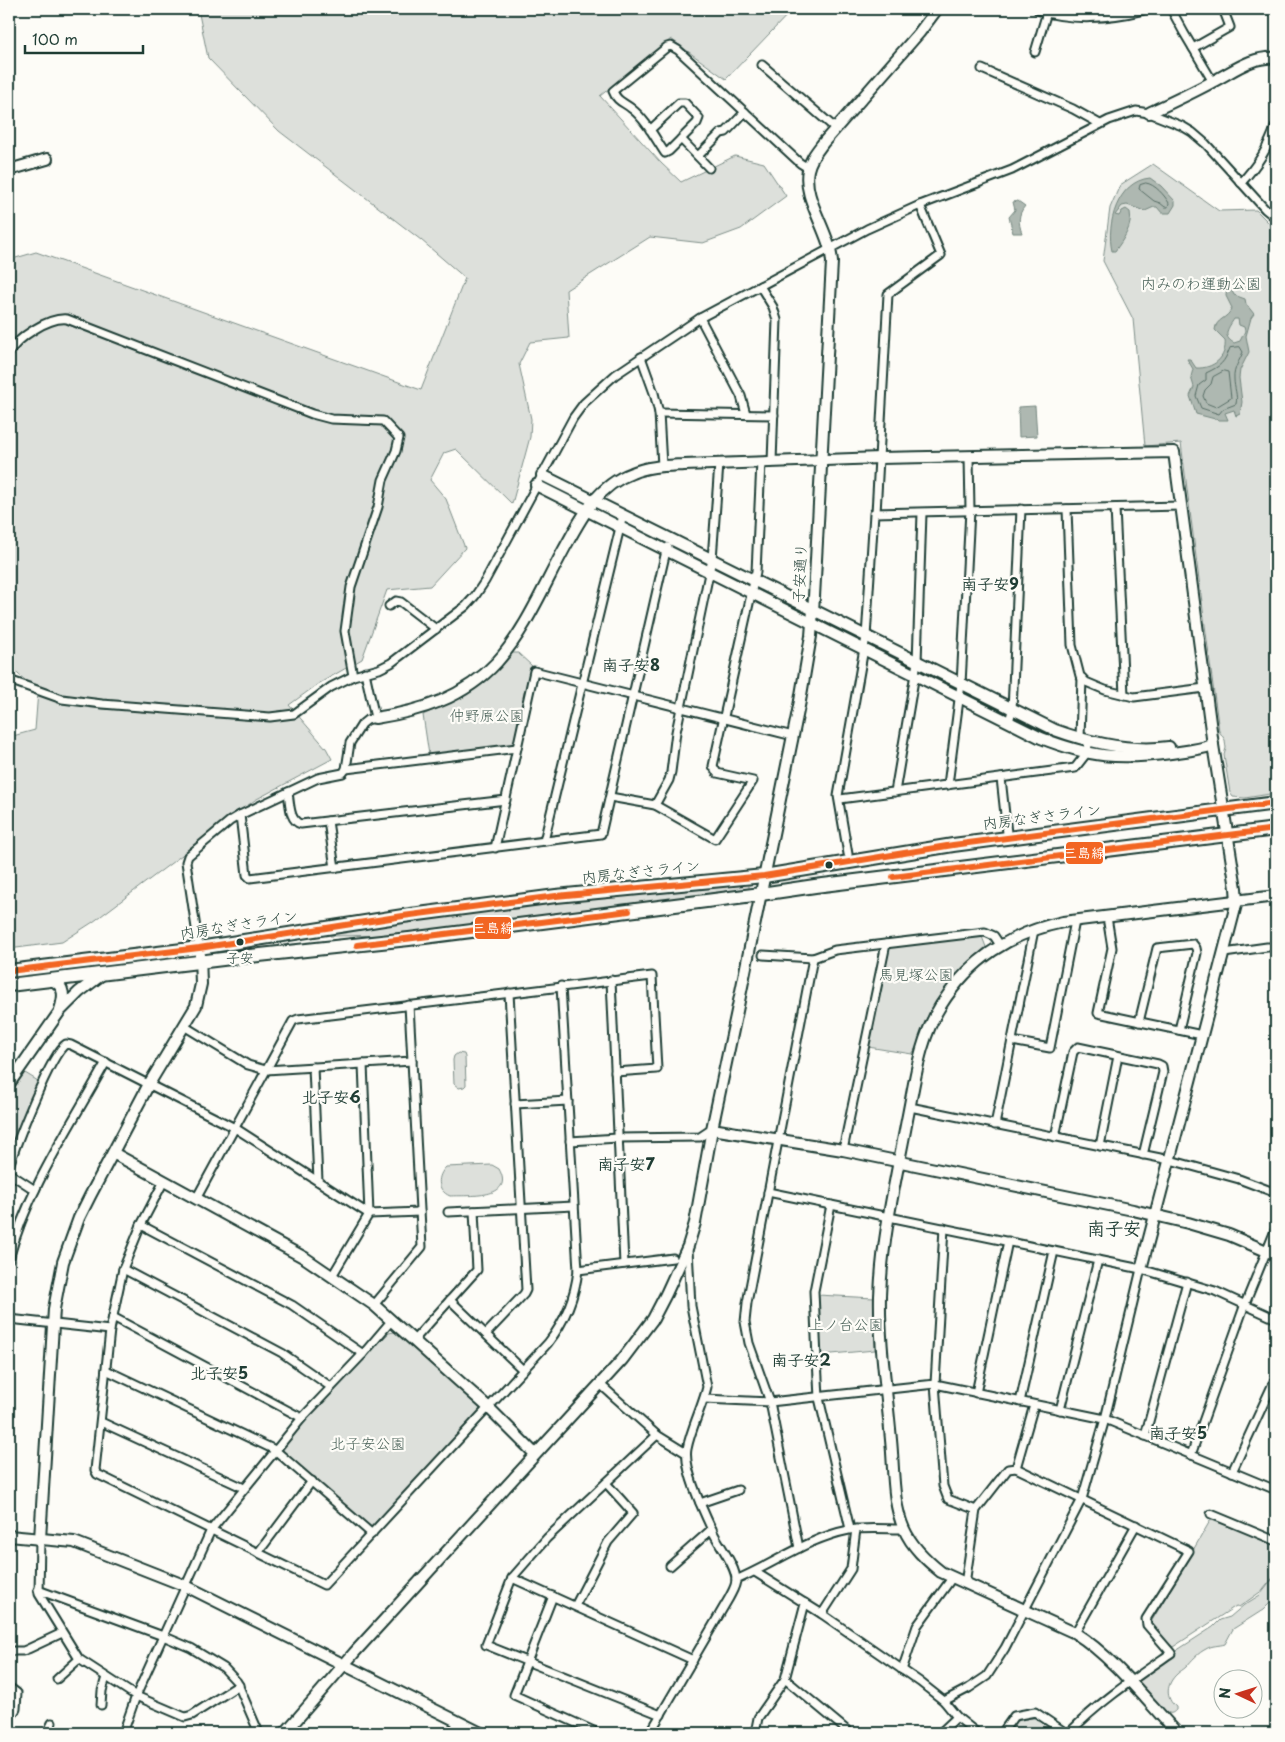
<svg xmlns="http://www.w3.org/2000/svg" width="1285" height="1742" font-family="'Playpen Sans','Klee One',sans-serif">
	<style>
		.green { fill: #dde0db; stroke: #7e8e88 }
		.water { fill: #aeb8b1; stroke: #75877f; fill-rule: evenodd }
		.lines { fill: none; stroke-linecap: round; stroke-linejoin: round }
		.shore { stroke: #586e66; stroke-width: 1 }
		.street-casing { stroke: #1f3d34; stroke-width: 11 }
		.secondary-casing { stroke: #1f3d34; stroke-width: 14 }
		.highway-casing { stroke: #1f3d34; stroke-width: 16 }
		.street { stroke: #fdfcf7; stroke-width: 7 }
		.secondary { stroke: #fdfcf7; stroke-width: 10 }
		.highway { stroke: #fdfcf7; stroke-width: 12 }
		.bus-1-casing { stroke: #fdfcf7; stroke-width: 10 }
		.bus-1 { stroke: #f26522; stroke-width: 6 }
		.bus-dot { fill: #1f3d34; stroke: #fdfcf7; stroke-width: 2 }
		.labels { text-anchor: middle; stroke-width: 4.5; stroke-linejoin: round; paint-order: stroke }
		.bus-label { font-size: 14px; fill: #1f3d34; stroke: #fdfcf7 }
		.park-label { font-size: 15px; fill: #455e55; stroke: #fdfcf7 }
		.street-label { font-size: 15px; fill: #1f3d34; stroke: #fdfcf7 }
		.neighbourhood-label { font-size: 16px; font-weight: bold; fill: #1f3d34; stroke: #fdfcf7 }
		.quarter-label { font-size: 18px; font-weight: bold; fill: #1f3d34; stroke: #fdfcf7 }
		.line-badge { stroke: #fdfcf7; stroke-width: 2 }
		.badge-label { font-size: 14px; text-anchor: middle; font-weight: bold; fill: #fff }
	</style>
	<rect width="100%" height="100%" fill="#fdfcf7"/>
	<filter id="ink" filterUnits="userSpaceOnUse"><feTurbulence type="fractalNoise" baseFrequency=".02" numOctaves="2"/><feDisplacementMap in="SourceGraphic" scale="10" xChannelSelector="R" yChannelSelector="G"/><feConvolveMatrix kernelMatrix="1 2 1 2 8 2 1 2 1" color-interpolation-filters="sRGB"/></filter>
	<g filter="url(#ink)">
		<!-- green -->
		<g class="green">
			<polygon points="198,9 793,9 726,79 671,39 600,96 661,163 681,182 735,156 764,163 786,196 741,229 703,243 650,237 566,290 569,338 530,342 519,364 531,419 530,437 512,504 456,449 444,453 430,480 446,499 465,548 430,586 387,590 362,659 318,684 289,705 326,748 332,759 255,800 93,922 62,942 9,949 9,737 35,730 38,691 12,669 9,669 9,260 36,252 421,390 465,278 421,240 279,131 208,58"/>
			<polygon points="1153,164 1219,211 1256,210 1272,226 1276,228 1276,793 1245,798 1233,797 1230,793 1224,755 1226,748 1225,740 1219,731 1181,443 1145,446 1133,319 1103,261 1110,208 1120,185"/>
			<polygon points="511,653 518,653 532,666 514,743 507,745 429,755 423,715 467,693"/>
			<polygon points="741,883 749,883 749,889 705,894 629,907 401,935 330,936 330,934 337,932 418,918 628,893 685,890"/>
			<path d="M 981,934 L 986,947 C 958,970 942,990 926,1022 C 921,1033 919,1045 912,1054 L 868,1047 L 889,948 L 892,946 Z"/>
			<polygon points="458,1053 464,1054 465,1057 466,1085 464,1087 459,1088 454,1084 453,1060 454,1056"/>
			<polygon points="9,1063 38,1081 9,1154"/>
			<path d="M 492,1165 L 499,1169 C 516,1200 467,1195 450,1196 C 436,1190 437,1176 446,1167 Z"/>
			<polygon points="818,1295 874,1298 875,1350 821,1355 818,1324"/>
			<polygon points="399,1331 482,1408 483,1410 372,1528 369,1528 282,1452 281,1446 313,1409 316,1409 367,1356 370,1349 375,1347 389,1333"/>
			<polygon points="1215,1519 1250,1535 1258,1536 1263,1540 1276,1543 1276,1574 1263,1590 1239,1607 1236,1606 1173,1647 1167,1643 1150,1624 1210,1521"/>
			<path d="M 1276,1575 L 1276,1597 L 1263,1610 L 1233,1629 L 1225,1644 C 1219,1646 1212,1645 1206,1649 C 1198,1653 1192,1660 1186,1667 C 1183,1670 1180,1671 1177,1674 C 1166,1684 1165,1698 1176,1707 L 1176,1710 C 1174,1712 1172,1714 1169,1713 C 1158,1709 1142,1687 1134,1678 L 1213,1627 L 1220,1620 L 1230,1617 L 1244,1605 L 1260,1595 Z"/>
			<polygon points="1032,1718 1036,1718 1058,1733 1007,1733 1016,1721"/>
		</g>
		<!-- water -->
		<g class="water">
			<path d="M 1150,178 L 1161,186 L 1175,201 L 1175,205 L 1170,213 L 1162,213 L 1157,207 L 1154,207 L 1145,211 L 1127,205 L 1122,206 L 1115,215 L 1119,216 L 1122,211 L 1126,209 L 1130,212 C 1133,226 1123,240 1115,251 L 1112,251 C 1106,225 1117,181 1150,178 Z"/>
			<path d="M 1018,201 L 1025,206 C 1018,214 1018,223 1022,233 L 1013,233 L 1009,217 L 1015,210 L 1013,202 Z"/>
			<path d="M 1227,285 L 1230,287 L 1234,295 L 1245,299 L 1246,304 L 1254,314 L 1251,318 L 1246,336 L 1249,352 L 1240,370 L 1239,378 L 1242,402 L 1240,414 L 1236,416 L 1234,410 L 1225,413 L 1228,420 L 1219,420 L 1196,414 L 1190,396 L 1194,387 L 1191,377 L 1193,369 L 1187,359 L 1190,359 L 1196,368 C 1213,369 1227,358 1225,340 L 1215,330 C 1216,318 1227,320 1232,308 L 1226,296 ZM 1234,319 L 1238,319 L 1239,325 L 1244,327 L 1245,331 L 1240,341 L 1234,343 C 1221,336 1229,327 1234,319 Z"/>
			<polygon points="1035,406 1037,436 1019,437 1018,407"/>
		</g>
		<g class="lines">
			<!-- shore -->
			<g class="shore">
				<path d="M 1146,183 C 1155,184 1165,196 1169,203 L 1168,207 L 1165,207 L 1160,203 L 1154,201 L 1139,189 L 1140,185 Z"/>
				<path d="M 1240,347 L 1243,352 C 1240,360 1233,369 1234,379 C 1234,388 1238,395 1236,404 L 1223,409 L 1219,414 L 1201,408 L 1196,396 L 1199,385 L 1206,380 L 1206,373 C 1221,366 1224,363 1230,348 Z"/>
				<polygon points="1224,371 1228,372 1231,398 1216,407 1206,403 1203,396 1205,390 1211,384 1213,377"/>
			</g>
			<defs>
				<g id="street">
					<polyline points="1171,9 1184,33 1213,82"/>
					<polyline points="1193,48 1230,27 1223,9"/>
					<polyline points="1035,52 1047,12"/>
					<polyline points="762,65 835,128"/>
					<polyline points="982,69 1073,109 1100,124"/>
					<path d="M 650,130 L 679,103 L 685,103 L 699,118 L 697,123 L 669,151 L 665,153 C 655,138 646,120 632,109 C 624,102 617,102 613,91 L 667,47 L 671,46 L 678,50 L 800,163 L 808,168"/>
					<polyline points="681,139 709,168"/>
					<polyline points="1268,144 1276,148"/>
					<polyline points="698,156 721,133 726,132 745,112"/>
					<path d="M 1241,183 C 1259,163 1267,150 1276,125"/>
					<polyline points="760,286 773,307 777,320 772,462"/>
					<polyline points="700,318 741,396 746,414"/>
					<path d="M 9,353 C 18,337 49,317 67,319 L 312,414 L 331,419 L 383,421 L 399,438 L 396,451 L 383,480 L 378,507 L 351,587 L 345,631 L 353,676"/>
					<polyline points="641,357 654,393 659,413 662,466"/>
					<polyline points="659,413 774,415"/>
					<polyline points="1115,508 1124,695"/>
					<polyline points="1067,509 1072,645 1080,676 1086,682 1105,690 1134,697 1205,688"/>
					<polyline points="876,513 888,294 941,255 920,205"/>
					<polyline points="389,606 396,601 401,602 436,629"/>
					<polyline points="9,680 62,699 102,704 270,717 294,714 331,687 353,676 379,669 391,663 466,606 475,596 485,581 573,418 584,403 615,375 700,318 867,229 920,205 1012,170 1109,120 1136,111 1149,113 1182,126 1192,132 1206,144 1265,209 1276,218"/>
					<polyline points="1009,722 1012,710 1021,509"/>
					<polyline points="1080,738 1082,678"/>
					<polyline points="346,769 517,748"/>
					<polyline points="1001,778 1007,833"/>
					<polyline points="948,785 961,684 970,510 969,457"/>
					<path d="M 288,792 C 290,803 289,821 301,824 L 506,800"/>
					<polyline points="895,792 917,662 922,513"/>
					<polyline points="610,797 655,805 715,839 753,781 717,773 713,766 756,572 761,462"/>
					<polyline points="840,799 1075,768 1086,754 1089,741"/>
					<polyline points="655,805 669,780 671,772 676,732 712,559 719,464"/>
					<polyline points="240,815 247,875 250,878 601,834 666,551 668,547"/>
					<polyline points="328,821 335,868"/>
					<polyline points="544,841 623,515"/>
					<polyline points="495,848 534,671 793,736"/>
					<polyline points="848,854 838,796 866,637 874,513 1181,506"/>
					<polyline points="1107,917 1112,948 1098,1013 1202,1035"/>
					<polyline points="199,948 186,862 188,856 230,821 240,815 318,778 343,773 346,769 350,743 362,724 367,720 375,718 365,672"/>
					<polyline points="1224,953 1267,947 1276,947"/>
					<polyline points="763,955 813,958 835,950 985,932 994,936 1000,945"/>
					<polyline points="611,980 624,1264"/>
					<polyline points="1139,1022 1157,948 1193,944 1196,948 1197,953 1179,1030"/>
					<polyline points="184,1026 248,1065 266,1070 412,1061"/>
					<polyline points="1012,1041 1050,1048 1075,921"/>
					<polyline points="313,1067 318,1181"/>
					<polyline points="515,1104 568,1101"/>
					<polyline points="910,1107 1170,1160 1239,1179 1276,1193"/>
					<polyline points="995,1125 1034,930"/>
					<polyline points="1055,1137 1073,1052 1078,1047 1158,1064 1162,1066 1163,1072 1143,1155"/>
					<polyline points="570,1141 618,1138 700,1137 712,1129"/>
					<polyline points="1100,1146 1118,1056"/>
					<polyline points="843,1150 886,944"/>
					<path d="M 9,1167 C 15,1146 51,1053 66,1044 L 71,1045 L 235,1128 L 369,1214 L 420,1212"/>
					<polyline points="9,1173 35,1190"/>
					<path d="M 164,1181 L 141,1225 L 123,1269 L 110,1330 L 95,1470 L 97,1474 L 324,1585 L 548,1343 C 565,1321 575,1298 578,1270 L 561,986"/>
					<polyline points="768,1192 1141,1269 1215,1291 1276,1319"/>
					<polyline points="196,1199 293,1021 298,1019 652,976 657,1069 615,1072"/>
					<polyline points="831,1205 814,1291 817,1359 819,1398 850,1529"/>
					<polyline points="448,1212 574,1206"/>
					<polyline points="141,1225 292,1305 363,1354"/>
					<polyline points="944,1228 935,1384 943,1486 948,1499 976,1510"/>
					<path d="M 9,1259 C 28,1188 71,1126 106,1062"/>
					<polyline points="123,1269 282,1353 331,1387"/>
					<polyline points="578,1270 673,1258"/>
					<polyline points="332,1276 369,1214 363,1064"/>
					<polyline points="450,1300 523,1370"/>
					<polyline points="374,1305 422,1247 409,1005"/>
					<polyline points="113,1317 302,1418"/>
					<polyline points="9,1319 110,1330"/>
					<polyline points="486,1334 524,1294 526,1290 509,993"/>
					<polyline points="414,1340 477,1270 474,1211"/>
					<polyline points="106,1370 275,1450 372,1534"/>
					<polyline points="601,1385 657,1435 686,1453"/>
					<polyline points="976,1393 1008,1241"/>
					<polyline points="704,1399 770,1402 935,1384 1105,1419 1276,1490"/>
					<polyline points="1020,1402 1054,1251"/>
					<polyline points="1060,1410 1098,1260"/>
					<polyline points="101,1422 244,1488"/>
					<polyline points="657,1435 547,1538 512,1578 486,1645 661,1715"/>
					<polyline points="1145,1436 1187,1282"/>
					<polyline points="1191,1455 1245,1304 1276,1228"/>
					<polyline points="1016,1468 1034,1405"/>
					<polyline points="1232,1472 1276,1377"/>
					<polyline points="700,1503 738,1490"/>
					<polyline points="1211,1514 1276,1541"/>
					<polyline points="40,1539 39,1594 79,1659 136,1696 185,1717 192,1715 239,1685"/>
					<polyline points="799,1548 770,1402 749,1343 745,1322 747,1303 813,958"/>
					<polyline points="258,1553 312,1481"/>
					<polyline points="670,1566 712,1529"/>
					<polyline points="755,1572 822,1614 920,1682 944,1701 957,1717 977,1733"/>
					<polyline points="512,1578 693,1660"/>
					<path d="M 736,1580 C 774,1564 808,1538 849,1530 C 865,1527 887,1529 904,1529"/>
					<path d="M 965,1584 L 976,1510 L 1008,1469 L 1016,1468 L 1189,1551 L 1146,1619 L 1147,1625 L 1171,1653 C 1135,1678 1099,1702 1069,1733"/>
					<polyline points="38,1590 163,1636 191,1648 224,1668 237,1682 259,1733"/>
					<polyline points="553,1596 514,1695 598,1733"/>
					<polyline points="575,1606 608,1542 633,1513 606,1483"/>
					<polyline points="822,1614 851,1569 856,1529"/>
					<polyline points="1075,1633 1136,1525"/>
					<polyline points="9,1651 23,1651 28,1649 62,1633"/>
					<polyline points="902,1670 917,1626 952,1578"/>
					<polyline points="57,1679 79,1659"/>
					<polyline points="785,1679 850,1733"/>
					<polyline points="9,1687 17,1693 16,1709 9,1720"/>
					<polyline points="944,1701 969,1688 987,1676 1005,1648 1082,1499 1105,1419 1141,1269"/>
					<polyline points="101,1705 102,1691 106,1677"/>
					<polyline points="47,1733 52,1723"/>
					<polyline points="123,1733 136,1696 211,1530 302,1418 363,1354 392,1320"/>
					<polyline points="452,1733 458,1722"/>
					<path d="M 650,1733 L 729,1598 C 732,1592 736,1586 736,1580 C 736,1566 719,1545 713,1532 C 704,1513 683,1469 687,1449 C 691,1428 702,1408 707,1387 L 691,1306 L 688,1249"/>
					<polyline points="755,1733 758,1718 785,1679 805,1603"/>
					<polyline points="940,1733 957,1717"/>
					<polyline points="1002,1733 1014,1716 1035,1712 1066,1733"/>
				</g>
				<g id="secondary">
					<path d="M 1039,9 C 1071,20 1110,17 1142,9"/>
					<path d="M 1149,113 C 1170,103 1192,93 1212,82 C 1234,71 1251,56 1276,58"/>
					<polyline points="9,170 47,159"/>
					<path d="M 542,475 L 1055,730 C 1091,743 1131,752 1169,747"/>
					<path d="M 536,485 L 1041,738 C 1090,757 1118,760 1171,753 C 1185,751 1199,750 1213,745"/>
					<path d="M 375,718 C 421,711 464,698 497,662 C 525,631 543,588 563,551 C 580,520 596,486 632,473 C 648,466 666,466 684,465 L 880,458 L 1174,452 L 1213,745 L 1236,888 L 1237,901 L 1141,1269"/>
					<path d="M 52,980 C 66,987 64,997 60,1010"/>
					<polyline points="9,1084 60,1011 79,992 104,973"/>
					<polyline points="712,1129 843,1150 1133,1210 1188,1223 1229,1235 1276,1255"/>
					<polyline points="113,1153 305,1258 374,1305 489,1408 535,1454"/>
					<polyline points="9,1536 74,1542 186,1586 481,1733"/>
					<polyline points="40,1539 54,1309 63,1262 79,1218 90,1196 149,1084 196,1006 201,984 200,955"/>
					<path d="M 285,1733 L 354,1653 L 622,1360 L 653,1319 L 666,1294 L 688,1246 L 695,1223 L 712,1129 L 737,1011 L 800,701 L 811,636 L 814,597 L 832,262 C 830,231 802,199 808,170 C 810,159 817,151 823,143 L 919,33 L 937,9"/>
					<path d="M 1177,1733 C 1147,1701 1112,1656 1075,1633 L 941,1572 C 926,1560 912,1547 904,1529 C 892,1502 894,1469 891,1440 C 887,1392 879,1344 880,1296 C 882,1237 896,1179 907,1120 C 915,1081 919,1040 941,1005 C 970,959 1010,933 1063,922 L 1276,896"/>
				</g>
				<g id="highway">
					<polyline points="9,971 199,948 403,916 556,896 764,876 953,845 1276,803"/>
					<polyline points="9,985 231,958 409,939 761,894 815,886 1276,829"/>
				</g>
			</defs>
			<!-- street casing -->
			<use href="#street" class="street-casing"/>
			<!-- secondary casing -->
			<use href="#secondary" class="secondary-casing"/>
			<!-- highway casing -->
			<use href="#highway" class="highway-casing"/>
			<!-- street -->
			<use href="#street" class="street"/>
			<!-- secondary -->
			<use href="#secondary" class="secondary"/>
			<!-- highway -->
			<use href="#highway" class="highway"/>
			<defs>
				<g id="bus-1">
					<polyline points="893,877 1276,829"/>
					<polyline points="357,945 629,911"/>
					<polyline points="9,971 199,948 403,916 556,896 764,876 953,845 1276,803"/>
				</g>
			</defs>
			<!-- bus-1 casing -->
			<use href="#bus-1" class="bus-1-casing"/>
			<!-- bus-1 -->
			<use href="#bus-1" class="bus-1"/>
		</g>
	</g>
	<!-- markers -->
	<g class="bus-dot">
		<circle cx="829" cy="865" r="4.5"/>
		<circle cx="240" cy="942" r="4.5"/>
	</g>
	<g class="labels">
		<!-- bus labels -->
		<g class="bus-label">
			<text x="240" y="963">子安</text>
		</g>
		<!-- park labels -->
		<g class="park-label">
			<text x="1201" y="289">内みのわ運動公園</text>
			<text x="487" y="721">仲野原公園</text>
			<text x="916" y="980">馬見塚公園</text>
			<text x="846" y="1330">上ノ台公園</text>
			<text x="368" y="1449">北子安公園</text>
		</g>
		<!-- street labels -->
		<g class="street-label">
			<text transform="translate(800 573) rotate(-87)" y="5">子安通り</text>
			<text transform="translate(1042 817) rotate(-7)" y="5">内房なぎさライン</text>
			<text transform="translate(641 872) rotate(-6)" y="5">内房なぎさライン</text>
			<text transform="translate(239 925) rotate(-9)" y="5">内房なぎさライン</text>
		</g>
		<!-- neighbourhood labels -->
		<g class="neighbourhood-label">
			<text x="990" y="590">南子安9</text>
			<text x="631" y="671">南子安8</text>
			<text x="331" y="1103">北子安6</text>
			<text x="626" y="1170">南子安7</text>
			<text x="801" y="1366">南子安2</text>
			<text x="219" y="1379">北子安5</text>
			<text x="1178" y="1439">南子安5</text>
		</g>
		<!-- quarter labels -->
		<g class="quarter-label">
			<text x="1114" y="1235">南子安</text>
		</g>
	</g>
	<g class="line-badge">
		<rect x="1065" y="841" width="39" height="24" rx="5" fill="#f26522"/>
		<rect x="474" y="916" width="38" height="24" rx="5" fill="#f26522"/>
	</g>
	<g class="badge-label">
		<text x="1084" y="858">三島線</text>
		<text x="493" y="933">三島線</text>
	</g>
	<!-- margin -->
	<rect width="1285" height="1742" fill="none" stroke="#fdfcf7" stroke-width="30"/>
	<rect x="15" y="15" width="1255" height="1712" fill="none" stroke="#1f3d34" stroke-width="2" filter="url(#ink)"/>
	<!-- north arrow -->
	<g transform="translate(1238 1694) rotate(274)"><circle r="24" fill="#fdfcf7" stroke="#a4b0a9"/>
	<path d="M0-4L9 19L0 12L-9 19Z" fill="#c8321e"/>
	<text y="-8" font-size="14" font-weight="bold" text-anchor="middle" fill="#1f3d34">N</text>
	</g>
	<!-- scale -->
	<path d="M25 45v8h118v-8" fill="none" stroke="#1f3d34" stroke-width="2.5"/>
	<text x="32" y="45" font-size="15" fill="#1f3d34" stroke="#fdfcf7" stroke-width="4" paint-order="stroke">100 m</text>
</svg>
